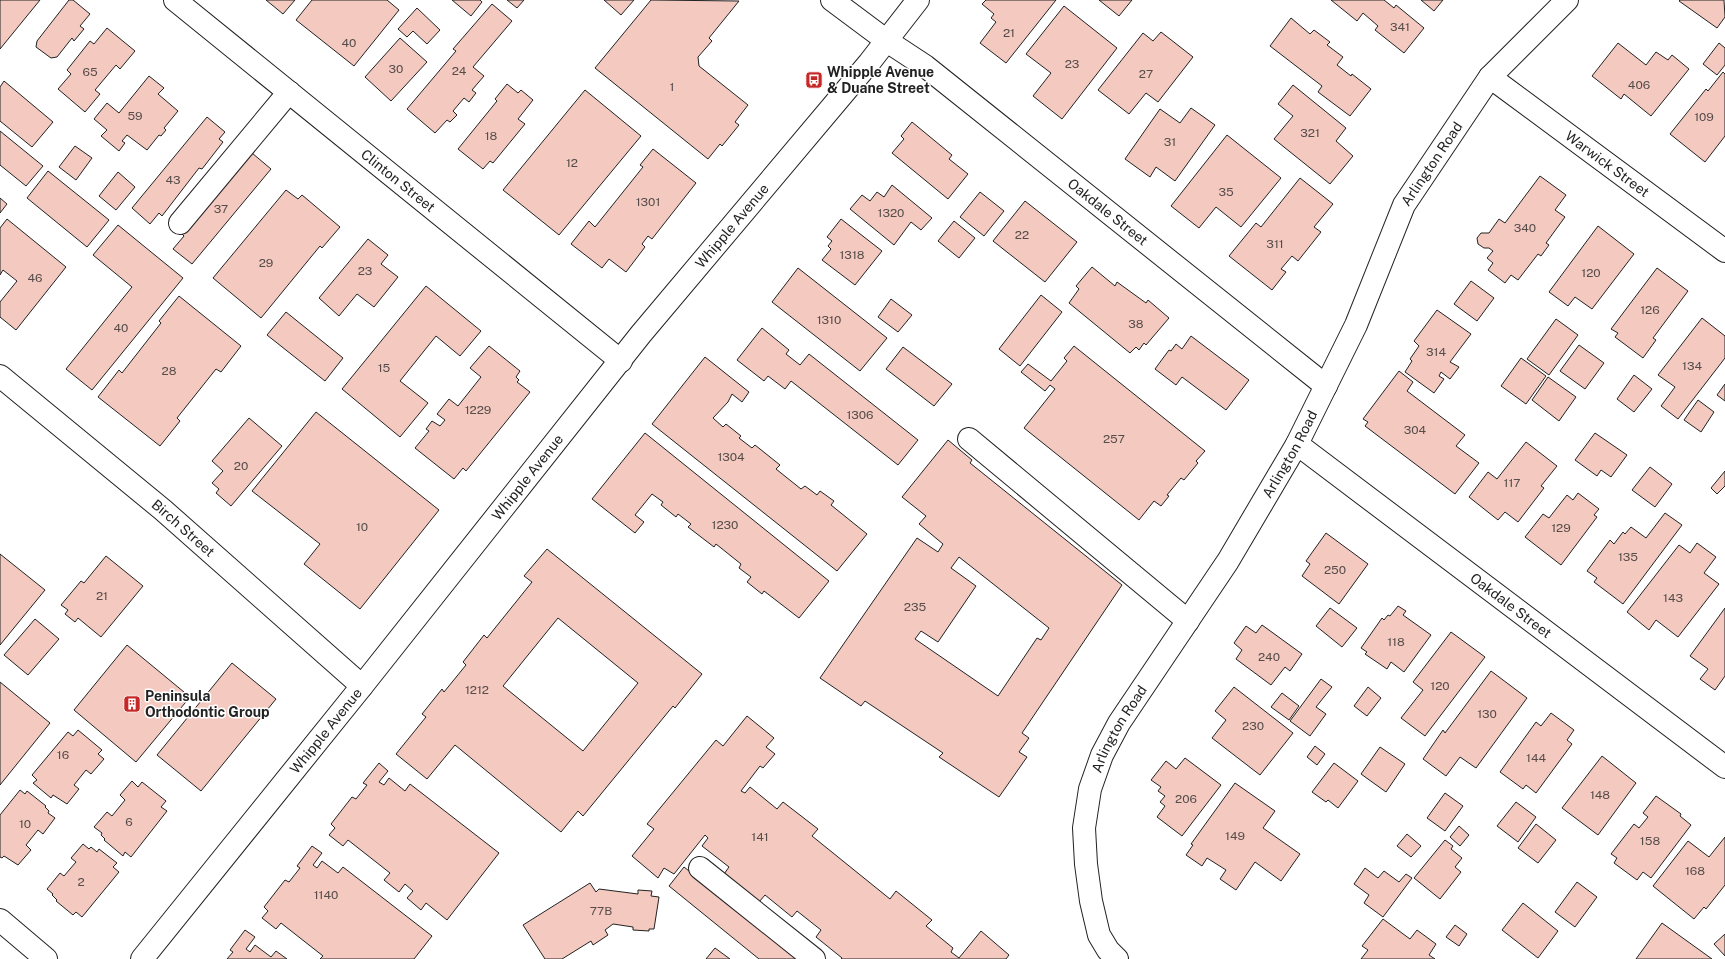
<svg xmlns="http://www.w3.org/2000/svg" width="1725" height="959" font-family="'Public Sans',sans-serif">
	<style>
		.building { fill: #f3c9c0; stroke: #222; fill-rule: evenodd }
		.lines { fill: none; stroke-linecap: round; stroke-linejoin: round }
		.minor-casing { stroke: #222; stroke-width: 24 }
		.major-casing { stroke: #222; stroke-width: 24 }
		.minor { stroke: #fff; stroke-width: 22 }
		.major { stroke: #fff; stroke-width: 22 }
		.labels { text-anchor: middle; stroke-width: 3; stroke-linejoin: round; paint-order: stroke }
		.number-label { font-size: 12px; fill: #564c4a }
		.poi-label { font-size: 14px; font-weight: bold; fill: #222; stroke: #fff; text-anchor: start }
		.street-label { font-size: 14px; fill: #222; stroke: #fff }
	</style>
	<rect width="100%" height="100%" fill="#fff"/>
	<!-- building -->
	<g class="building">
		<polygon points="0,0 40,0 0,49"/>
		<polygon points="69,0 73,0 90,14 80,26 84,29 74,41 72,38 57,57 51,58 36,47 37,41"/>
		<polygon points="266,0 295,0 283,14"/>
		<polygon points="312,0 387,0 399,10 354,66 296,20"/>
		<polygon points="452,0 480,0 482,2 471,16"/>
		<polygon points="507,0 524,0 517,8"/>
		<polygon points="604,0 634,0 621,15"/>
		<polygon points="651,0 739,1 709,38 712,41 698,57 699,66 748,105 735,122 739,125 722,146 720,144 708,159 595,68"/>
		<polygon points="986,0 1056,0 1006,63 980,43 996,22 991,18 994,14 982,4"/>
		<polygon points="1099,0 1132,0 1119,16"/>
		<polygon points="1331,0 1384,0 1394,8 1396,5 1424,28 1404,53 1375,30 1378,26 1363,13 1357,21"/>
		<polygon points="1421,0 1443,0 1434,11"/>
		<polygon points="1680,0 1724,0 1725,17 1717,28 1679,1"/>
		<polygon points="492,4 512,21 473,67 484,76 472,90 476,93 469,102 464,98 453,111 457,115 450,122 447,120 435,133 407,109 456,51 453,49"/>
		<polygon points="1064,6 1117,48 1062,119 1033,96 1051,73 1026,54"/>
		<polygon points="417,8 440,30 427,44 413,31 407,37 398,29"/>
		<polygon points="1291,18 1310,34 1314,30 1330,42 1327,45 1343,57 1337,65 1351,76 1352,74 1371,89 1350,116 1318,92 1322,86 1270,46"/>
		<polygon points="107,28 135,51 120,69 116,65 95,90 100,94 85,112 58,89 71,74 67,70 90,41 94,44"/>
		<polygon points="1161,32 1193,57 1158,102 1146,93 1129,114 1098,90 1143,33 1153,41"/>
		<polygon points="400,38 427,62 391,101 365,77"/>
		<polygon points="1618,43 1646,65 1656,52 1668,60 1672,55 1689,69 1651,116 1624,94 1621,99 1592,76"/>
		<polygon points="1719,43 1725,48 1725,65 1717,75 1703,64"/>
		<polygon points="1723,72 1725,74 1725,136 1705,162 1670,134 1706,89 1708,91"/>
		<polygon points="149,76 164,88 158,94 178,111 164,128 166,130 161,136 159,135 147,150 127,135 122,141 125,143 119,151 101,136 107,130 94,119 107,103 119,113"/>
		<polygon points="4,81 53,122 32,147 0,121 0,87"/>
		<polygon points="507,84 518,93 521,90 533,100 518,119 525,124 493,163 490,161 483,169 458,149 497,101 495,99"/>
		<polygon points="1293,85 1346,128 1336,141 1353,156 1330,184 1274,139 1293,116 1278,104"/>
		<polygon points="585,90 641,136 559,235 503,190"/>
		<polygon points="1191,108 1215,125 1175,181 1156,167 1150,177 1125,159 1160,109 1180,123"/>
		<polygon points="207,117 225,132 219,139 223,142 202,169 199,168 162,216 159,213 150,224 132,208"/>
		<polygon points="912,122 952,155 949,159 968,174 948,199 892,153 904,139 901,136"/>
		<polygon points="0,131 43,166 26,186 0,165"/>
		<polygon points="1227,135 1281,178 1241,227 1216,207 1199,228 1171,206"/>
		<polygon points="75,146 92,158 76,180 59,167"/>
		<polygon points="653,149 696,183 652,239 648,236 642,244 645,247 626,272 609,259 602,268 571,244 589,221 595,227 643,167 640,165"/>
		<polygon points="252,153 271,169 192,264 173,249 184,236 181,233"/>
		<polygon points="48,171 109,220 87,247 27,198"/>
		<polygon points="118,172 135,187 116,210 99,196"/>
		<polygon points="1540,176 1566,195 1555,210 1565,217 1546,243 1549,245 1541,256 1538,254 1518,280 1511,275 1505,283 1488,270 1493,263 1487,258 1493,251 1489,248 1484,248 1478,244 1477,238 1481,233 1489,233 1499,219 1505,223"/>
		<polygon points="1300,178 1333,204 1314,227 1321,232 1298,261 1292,256 1281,269 1286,272 1272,290 1229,256 1256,223 1261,227"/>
		<polygon points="892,185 932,218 921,230 911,222 894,245 850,209 862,195 870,201 877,192 884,197"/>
		<polygon points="286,190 298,199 302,195 340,227 322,248 320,246 261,318 213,278"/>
		<polygon points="980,192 1004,211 984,236 960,217"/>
		<polygon points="0,198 7,204 0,213"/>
		<polygon points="1025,201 1077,242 1045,282 993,241"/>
		<polygon points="7,219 66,267 16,330 0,317 0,302 17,281 3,270 0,275 0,228"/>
		<polygon points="841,219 882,251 855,285 822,260 831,249 828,246 832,241 827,237"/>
		<polygon points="954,221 975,238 959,258 938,241"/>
		<polygon points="118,225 183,278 92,390 66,369 132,287 93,255"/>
		<polygon points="1598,226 1634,254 1592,309 1575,297 1568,306 1549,292"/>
		<polygon points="368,239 388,255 381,264 398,277 374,307 357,294 339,316 319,298"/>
		<polygon points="1092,267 1115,286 1117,282 1146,303 1148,300 1169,318 1146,345 1144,343 1139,350 1136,347 1130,353 1069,303 1079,289 1076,286"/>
		<polygon points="798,268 887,338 860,371 772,302"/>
		<polygon points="1657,268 1688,291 1653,338 1656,340 1643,358 1615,337 1618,333 1611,329"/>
		<polygon points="1471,281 1494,298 1477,321 1454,304"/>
		<polygon points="426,286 481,331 460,356 436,336 400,381 428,403 400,437 342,389"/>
		<polygon points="1041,295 1062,312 1020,366 999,349"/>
		<polygon points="179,296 241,346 221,372 216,369 177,418 180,421 160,446 98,397 119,370 122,373 161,323 159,321"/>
		<polygon points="891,299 912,315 898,332 878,317"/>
		<polygon points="1437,310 1471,334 1450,362 1459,367 1450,379 1441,372 1439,376 1444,379 1434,393 1405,372 1412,361 1410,359 1419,346 1414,341"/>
		<polygon points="286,312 343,358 325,381 267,335"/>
		<polygon points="1702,318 1725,336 1725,358 1678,419 1661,406 1675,387 1658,375"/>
		<polygon points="1556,319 1578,335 1549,375 1527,359"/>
		<polygon points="762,328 789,350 786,354 800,365 809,354 918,440 898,465 791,381 785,389 768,376 764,381 737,360"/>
		<polygon points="1191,336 1249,380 1226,410 1182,377 1176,385 1155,369 1169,350 1171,351 1176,344 1182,349"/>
		<polygon points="1579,345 1604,363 1585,389 1560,371"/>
		<polygon points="489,346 520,371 516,377 519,380 517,382 530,392 466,471 463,468 454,479 415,448 429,431 426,429 432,421 440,426 445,420 437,414 449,399 458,406 481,377 470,368"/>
		<polygon points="1074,346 1205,451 1196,461 1198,463 1184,480 1181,478 1167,495 1169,496 1161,506 1154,501 1139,520 1024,428 1055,389 1050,385 1045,391 1021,372 1028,364 1051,381 1067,361 1064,358"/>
		<polygon points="903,347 952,384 934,406 886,369"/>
		<polygon points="705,357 749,392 742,402 732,394 728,402 713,418 723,427 726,424 741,436 739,438 752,448 755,445 780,465 776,469 801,489 805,486 817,495 820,491 834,501 831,505 867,534 837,571 652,424"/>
		<polygon points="1521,358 1546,376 1526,404 1501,386"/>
		<polygon points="1399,371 1413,382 1407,391 1465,435 1456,446 1479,463 1455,494 1365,426 1368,422 1363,419"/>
		<polygon points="1634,375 1652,389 1634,412 1617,399"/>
		<polygon points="1548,377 1576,397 1559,421 1532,400"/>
		<polygon points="1725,384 1725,401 1717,395"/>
		<polygon points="1698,400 1714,412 1701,432 1684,420"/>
		<polygon points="316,412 439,510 360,609 304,564 320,544 252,491"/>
		<polygon points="249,418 282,446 231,506 216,493 219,489 212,483 223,471 212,461"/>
		<polygon points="645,433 829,581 799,618 764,591 762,594 747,582 751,577 739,568 741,564 716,544 714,547 688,527 691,524 678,514 676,517 661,505 663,502 652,494 635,515 644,522 635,533 592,499"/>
		<polygon points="1595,433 1627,455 1611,477 1601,470 1597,476 1575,460"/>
		<path d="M 948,440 L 972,460 L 970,463 L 1122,585 L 1022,733 L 1029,738 L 1019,752 L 1027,757 L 999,797 L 939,757 L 943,753 L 865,701 L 861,706 L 820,678 L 917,538 L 938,552 L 943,544 L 919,524 L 926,516 L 902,497 ZM 959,557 L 1049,628 L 1041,640 L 1037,638 L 998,696 L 915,639 L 921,631 L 938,642 L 976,586 L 951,568 Z"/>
		<polygon points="1526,442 1557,466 1541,486 1544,488 1518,522 1505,512 1498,520 1469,497 1488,472 1497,479"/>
		<polygon points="1650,467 1672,484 1655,507 1632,490"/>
		<polygon points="1725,471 1725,486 1717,494 1711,488"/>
		<polygon points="1578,493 1599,509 1594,515 1597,517 1561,565 1525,537 1543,514 1549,518 1567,495 1573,500"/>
		<polygon points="1665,513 1682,525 1623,604 1594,582 1597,578 1587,571 1610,540 1614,544 1623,532 1625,534 1631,527 1646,538"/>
		<polygon points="1326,533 1368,564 1339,604 1302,576 1310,564 1306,561"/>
		<polygon points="1697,543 1716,557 1704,573 1719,584 1678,637 1656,620 1649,630 1627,612 1679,545 1690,553"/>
		<path d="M 547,549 L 702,674 L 675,708 L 673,706 L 583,816 L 578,811 L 561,832 L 455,745 L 427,779 L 396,754 L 426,717 L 422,714 L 442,689 L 444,692 L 466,665 L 463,662 L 484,635 L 487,638 L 532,582 L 524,576 ZM 558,618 L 638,683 L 583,751 L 503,686 Z"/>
		<polygon points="0,554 45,590 0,645"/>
		<polygon points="106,556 143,586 101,637 78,618 75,622 65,614 68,610 61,605 81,581 84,583"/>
		<polygon points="1398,606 1406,611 1403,615 1431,635 1404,672 1391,662 1387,669 1365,654 1367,652 1361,648 1382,618 1384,620 1388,615 1390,616"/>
		<polygon points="1330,608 1357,628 1342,647 1316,626"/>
		<polygon points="1725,608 1725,676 1715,690 1700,679 1708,669 1690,656"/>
		<polygon points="35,619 59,639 28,675 4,655"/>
		<polygon points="1262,625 1302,654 1290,671 1285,667 1271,685 1236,659 1242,650 1234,643 1246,626 1256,633"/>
		<polygon points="1451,632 1485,657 1425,736 1401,718 1423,690 1413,682"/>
		<polygon points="127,645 190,697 136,762 74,710"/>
		<polygon points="232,663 276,699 201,791 157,755"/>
		<polygon points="1491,671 1527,698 1476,768 1460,757 1446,776 1423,759 1443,730 1445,733"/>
		<polygon points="1321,679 1332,687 1316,707 1326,714 1310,736 1290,721"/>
		<polygon points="0,682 50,723 0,785"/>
		<polygon points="1234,687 1293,733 1260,775 1212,738 1226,720 1215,711"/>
		<polygon points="1368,687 1381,698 1367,716 1354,706"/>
		<polygon points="1282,693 1299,706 1289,720 1271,707"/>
		<polygon points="1551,713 1574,730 1567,740 1572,744 1536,793 1526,785 1523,789 1500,772 1536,722 1541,726"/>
		<polygon points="747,716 774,738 766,747 775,754 763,768 760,766 741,791 745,793 750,787 777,809 783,802 818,829 812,836 890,899 896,891 932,920 926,926 953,948 951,952 959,958 981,931 1009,955 1006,959 841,959 842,958 816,937 821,930 797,911 792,917 765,895 759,902 724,874 729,867 702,846 708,838 705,835 674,874 664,868 658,878 632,856 654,829 647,824 716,740 723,746"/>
		<polygon points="78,730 102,750 98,754 104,759 91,774 86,770 74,785 79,789 67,804 53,795 51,798 33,783 37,780 32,775 68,732 73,736"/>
		<polygon points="1315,746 1325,754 1317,765 1307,757"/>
		<polygon points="1380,747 1405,764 1386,792 1361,774"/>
		<polygon points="1602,756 1636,783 1598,835 1562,808"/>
		<polygon points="1185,758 1221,785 1182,836 1157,817 1165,806 1160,802 1165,796 1158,791 1161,787 1151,780 1166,761 1176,769"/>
		<polygon points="379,763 388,771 379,782 384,785 389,778 405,791 410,784 499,853 447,920 426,903 421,910 407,898 413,891 405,884 399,892 384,880 390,873 348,840 343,846 329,835 335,828 331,824 352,797 356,799 367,785 363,783"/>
		<polygon points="1334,763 1358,781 1338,808 1328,800 1326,802 1312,792"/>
		<polygon points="132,781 138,787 142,782 166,801 161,807 167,811 131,857 125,852 123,856 104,840 105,839 101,835 102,833 94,827 107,812 112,816 125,800 120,795"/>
		<polygon points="1235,783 1275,811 1263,828 1300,854 1281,881 1255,862 1236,890 1220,879 1226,870 1207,858 1202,866 1186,855 1193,845 1191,844"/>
		<polygon points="20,790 25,794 27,791 46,806 45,807 49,811 48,813 55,818 43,834 38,830 26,845 31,850 18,865 4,856 2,858 0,857 0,815"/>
		<polygon points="1445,793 1463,806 1445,831 1427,818"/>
		<polygon points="1656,796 1681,814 1680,816 1691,825 1651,878 1643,872 1637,880 1614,863 1617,858 1611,854 1634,824 1639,828 1648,817 1643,813"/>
		<polygon points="1516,802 1536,817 1518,842 1497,826"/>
		<polygon points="1536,824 1556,840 1538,863 1518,848"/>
		<polygon points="1459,826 1469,835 1460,846 1450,837"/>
		<polygon points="1407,834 1421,846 1411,857 1397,846"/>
		<polygon points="1725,837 1725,885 1706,909 1704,907 1694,919 1653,886 1688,841 1709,857"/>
		<polygon points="1445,840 1453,846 1451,849 1462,858 1455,867 1461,872 1440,899 1414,878"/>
		<polygon points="83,844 89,849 91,847 97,852 99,849 117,863 113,867 119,872 82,917 76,912 73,915 56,901 57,900 52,895 53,894 47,889 60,873 64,876 76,862 71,858"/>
		<polygon points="312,846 322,853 313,865 317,868 322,861 338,873 343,867 432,936 414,959 320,959 323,956 281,923 276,929 262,918 268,911 264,907 285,880 289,882 300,868 297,866"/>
		<polygon points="684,867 799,959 759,959 669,886"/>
		<polygon points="1365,868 1378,878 1384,871 1399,882 1406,874 1412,878 1383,917 1364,903 1369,895 1354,884"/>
		<polygon points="1577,882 1597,897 1575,927 1555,912"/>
		<polygon points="590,883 596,892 599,889 638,894 638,890 652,891 651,896 659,897 654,929 649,929 649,931 633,930 633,927 613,924 605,930 608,935 593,945 591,941 562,959 545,959 523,925"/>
		<polygon points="1523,903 1558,931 1538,958 1502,930"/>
		<polygon points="1383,919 1410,939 1417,930 1436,944 1429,955 1435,959 1361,959 1368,950 1362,946"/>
		<polygon points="1662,923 1712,959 1636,959"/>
		<polygon points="1455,925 1467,934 1459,946 1446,937"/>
		<polygon points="245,930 255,937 246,949 250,952 255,945 271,957 276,951 287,959 227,959 233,952 230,950"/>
		<polygon points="1725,934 1725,956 1714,944"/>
		<polygon points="715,948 730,959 706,959"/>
	</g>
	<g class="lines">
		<defs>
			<g id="minor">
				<path id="s1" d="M 175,0 L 621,361"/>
				<path id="s2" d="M 832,0 L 887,41 L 925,66 L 1326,386"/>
				<path id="s3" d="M 1490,77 L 1725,251"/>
				<polyline points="180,223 289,92"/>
				<path id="s4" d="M 0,376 L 163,510 L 362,686"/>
				<polyline points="969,439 1188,621"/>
				<path id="s5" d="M 1297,444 L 1725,767"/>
				<polyline points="700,868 814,959"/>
				<polyline points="0,920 46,959"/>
				<path id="s6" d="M 1117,959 L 1108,950 L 1099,935 L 1091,901 L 1086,864 L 1084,828 L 1090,789 L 1102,755 L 1119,723 L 1228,561 L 1297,444 L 1356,325 L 1404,205 L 1490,77 L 1567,0"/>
			</g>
			<g id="major">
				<path id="s7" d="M 142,959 L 362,686 L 641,334 L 869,63 L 918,0"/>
			</g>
		</defs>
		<!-- minor casing -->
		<use href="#minor" class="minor-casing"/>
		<!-- major casing -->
		<use href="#major" class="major-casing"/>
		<!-- minor -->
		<use href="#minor" class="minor"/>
		<!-- major -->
		<use href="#major" class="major"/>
	</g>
	<!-- icons -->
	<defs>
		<symbol id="bus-square" viewBox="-11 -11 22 22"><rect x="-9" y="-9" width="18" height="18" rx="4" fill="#c62828" stroke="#fff"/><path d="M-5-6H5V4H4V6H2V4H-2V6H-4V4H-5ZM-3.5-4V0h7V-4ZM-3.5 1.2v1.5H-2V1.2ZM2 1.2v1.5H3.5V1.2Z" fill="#fff"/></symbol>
		<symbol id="building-square" viewBox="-11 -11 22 22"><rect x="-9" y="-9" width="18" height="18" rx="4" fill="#c62828" stroke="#fff"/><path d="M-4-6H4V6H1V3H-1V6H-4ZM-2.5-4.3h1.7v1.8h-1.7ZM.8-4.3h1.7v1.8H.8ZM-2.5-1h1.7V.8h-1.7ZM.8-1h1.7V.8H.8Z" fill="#fff"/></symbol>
	</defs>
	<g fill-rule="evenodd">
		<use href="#bus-square" x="804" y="70" width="20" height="20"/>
		<use href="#building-square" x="122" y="694" width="20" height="20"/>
	</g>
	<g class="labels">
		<!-- number labels -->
		<g class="number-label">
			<text x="1400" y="31">341</text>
			<text x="1009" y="37">21</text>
			<text x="349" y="47">40</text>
			<text x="1072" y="68">23</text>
			<text x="396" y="73">30</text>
			<text x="459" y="75">24</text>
			<text x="90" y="76">65</text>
			<text x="1146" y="78">27</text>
			<text x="1639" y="89">406</text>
			<text x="672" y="91">1</text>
			<text x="135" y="120">59</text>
			<text x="1704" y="121">109</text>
			<text x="1310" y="137">321</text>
			<text x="491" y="140">18</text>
			<text x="1170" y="146">31</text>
			<text x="572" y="167">12</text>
			<text x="173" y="184">43</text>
			<text x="1226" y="196">35</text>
			<text x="648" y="206">1301</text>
			<text x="221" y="213">37</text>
			<text x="891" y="217">1320</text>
			<text x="1525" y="232">340</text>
			<text x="1022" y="239">22</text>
			<text x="1275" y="248">311</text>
			<text x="852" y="259">1318</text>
			<text x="266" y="267">29</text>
			<text x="365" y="275">23</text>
			<text x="1591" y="277">120</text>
			<text x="35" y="282">46</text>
			<text x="1650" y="314">126</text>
			<text x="829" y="324">1310</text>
			<text x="1136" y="328">38</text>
			<text x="121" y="332">40</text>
			<text x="1436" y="356">314</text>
			<text x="1692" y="370">134</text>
			<text x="384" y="372">15</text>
			<text x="169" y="375">28</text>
			<text x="478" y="414">1229</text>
			<text x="860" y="419">1306</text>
			<text x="1415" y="434">304</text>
			<text x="1114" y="443">257</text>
			<text x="731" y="461">1304</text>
			<text x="241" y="470">20</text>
			<text x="1512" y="487">117</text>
			<text x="725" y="529">1230</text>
			<text x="362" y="531">10</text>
			<text x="1561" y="532">129</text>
			<text x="1628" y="561">135</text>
			<text x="1335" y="574">250</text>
			<text x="102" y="600">21</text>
			<text x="1673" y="602">143</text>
			<text x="915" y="611">235</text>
			<text x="1396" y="646">118</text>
			<text x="1269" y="661">240</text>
			<text x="1440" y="690">120</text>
			<text x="477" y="694">1212</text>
			<text x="1487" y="718">130</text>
			<text x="1253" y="730">230</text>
			<text x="63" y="759">16</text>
			<text x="1536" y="762">144</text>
			<text x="1600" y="799">148</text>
			<text x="1186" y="803">206</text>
			<text x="129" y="826">6</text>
			<text x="25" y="828">10</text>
			<text x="1235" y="840">149</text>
			<text x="760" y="841">141</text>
			<text x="1650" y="845">158</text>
			<text x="1695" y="875">168</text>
			<text x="81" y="886">2</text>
			<text x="326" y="899">1140</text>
			<text x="601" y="915">77B</text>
		</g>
		<!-- poi labels -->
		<g class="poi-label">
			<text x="827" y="77">Whipple Avenue<tspan x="827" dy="16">&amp; Duane Street</tspan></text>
			<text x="145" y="701">Peninsula<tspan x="145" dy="16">Orthodontic Group</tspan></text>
		</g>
		<!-- street labels -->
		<g class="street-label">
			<text dy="5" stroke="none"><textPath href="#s6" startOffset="893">Arlington Road</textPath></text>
			<text dy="5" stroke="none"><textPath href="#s3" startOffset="146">Warwick Street</textPath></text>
			<text dy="5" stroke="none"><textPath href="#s1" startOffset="287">Clinton Street</textPath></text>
			<text dy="5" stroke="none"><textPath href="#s2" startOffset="348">Oakdale Street</textPath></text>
			<text dy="5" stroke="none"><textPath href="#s7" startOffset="941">Whipple Avenue</textPath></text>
			<text dy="5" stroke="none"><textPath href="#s6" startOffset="569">Arlington Road</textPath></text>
			<text dy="5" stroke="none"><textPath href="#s7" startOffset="617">Whipple Avenue</textPath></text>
			<text dy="5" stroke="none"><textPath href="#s4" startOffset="238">Birch Street</textPath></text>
			<text dy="5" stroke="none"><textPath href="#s5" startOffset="268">Oakdale Street</textPath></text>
			<text dy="5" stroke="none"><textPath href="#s6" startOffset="245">Arlington Road</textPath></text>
			<text dy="5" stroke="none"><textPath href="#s7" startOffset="293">Whipple Avenue</textPath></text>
		</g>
	</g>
</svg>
